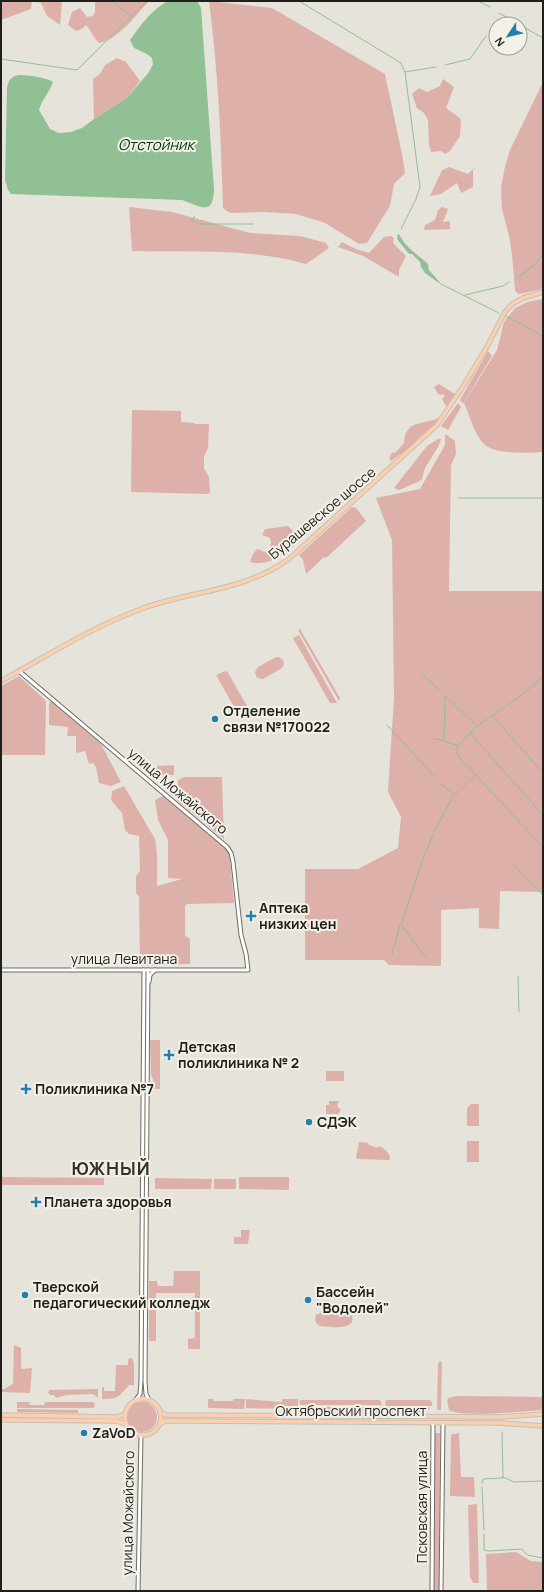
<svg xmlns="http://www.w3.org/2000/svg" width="544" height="1592" font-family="Manrope,sans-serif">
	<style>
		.green { fill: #ddb1a9 }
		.water { fill: #90c094 }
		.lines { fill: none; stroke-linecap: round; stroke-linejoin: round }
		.stream { stroke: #90c094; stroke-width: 1 }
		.secondary-casing { stroke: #6e6c65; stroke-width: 5 }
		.primary-casing { stroke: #c1c0bf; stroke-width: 5.5 }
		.secondary { stroke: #fff; stroke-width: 3 }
		.primary { stroke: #fdcfaa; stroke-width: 3.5 }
		.poi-dot { fill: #2380ad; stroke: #f3f0e8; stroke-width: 1.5 }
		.labels { text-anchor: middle; stroke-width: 4; stroke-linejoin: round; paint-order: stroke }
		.street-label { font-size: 14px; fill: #201f1c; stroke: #f3f0e8 }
		.poi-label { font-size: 14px; font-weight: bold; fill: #201f1c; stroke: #f3f0e8; text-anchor: start }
		.water-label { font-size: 15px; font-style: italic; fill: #00360d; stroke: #f3f0e8 }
		.district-label { font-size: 18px; font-weight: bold; letter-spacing: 1px; fill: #34322b; stroke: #f3f0e8 }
	</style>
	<rect width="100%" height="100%" fill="#e6e3da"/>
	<!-- green -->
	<g class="green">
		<polygon points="1,1 32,1 31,9 1,20"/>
		<polygon points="33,1 62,1 60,25 47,16 41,3"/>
		<path d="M 95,1 L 149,1 C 136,15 118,40 99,43 C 93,37 91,30 86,25 L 82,29 L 76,31 L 68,25 L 72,12 L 80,8 L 87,17 L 93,16 L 95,11 Z"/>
		<path d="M 209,1 L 272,8 L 385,74 L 402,154 L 405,173 L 394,184 L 390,206 L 367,243 L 359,244 L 325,223 L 296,214 L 265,212 L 230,213 L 223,208 C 221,139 218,69 209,1 Z"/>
		<polygon points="117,58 126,62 140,81 127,98 94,119 93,79 100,74 105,65"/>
		<polygon points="443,79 454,87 446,108 461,119 460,136 450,151 445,154 441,151 431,152 429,145 428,120 424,113 417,108 412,94 419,88 427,92 440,86"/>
		<polygon points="543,82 543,289 520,294 517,293 515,290 512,254 509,236 502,209 501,188 505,166 510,150"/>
		<polygon points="477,165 473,170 473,187 461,193 457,183 441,194 430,196 442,170 449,167 468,174"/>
		<path d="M 129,207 L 172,212 L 250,233 L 300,236 L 326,243 L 329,248 L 306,264 C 253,248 187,252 132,251 Z"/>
		<polygon points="442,207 448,209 443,222 449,221 450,223 450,229 424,230 425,225 435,220 438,210"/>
		<polygon points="391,236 394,238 393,243 406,256 399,270 399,277 363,256 338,247 342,242 356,249 369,253 384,237"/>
		<path d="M 543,299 L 543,452 C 528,453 493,455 483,443 C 474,433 470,416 464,403 L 497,350 L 504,322 L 515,308 L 527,302 Z"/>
		<polygon points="488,351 492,356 463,404 460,400"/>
		<polygon points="439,384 455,394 449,405 446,406 442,399 445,396 443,394 441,395 438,394 434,387"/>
		<polygon points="458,403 461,407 448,430 441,426"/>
		<polygon points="132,410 181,411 181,422 194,423 194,424 209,424 208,448 204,456 204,468 209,477 210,492 208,494 131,492"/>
		<path d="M 438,418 L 440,419 L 418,441 L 391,461 L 389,458 L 392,453 L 396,452 L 404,443 C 405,420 422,425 438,418 Z"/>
		<polygon points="445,434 455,441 456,454 451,465 449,591 543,591 543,892 500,891 499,929 479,928 479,908 441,910 441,966 389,965 384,960 305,960 305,869 358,869 398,848 401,817 388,792 394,697 392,540 376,498 420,489 445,445"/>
		<polygon points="438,439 441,439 438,447 425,468 422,479 418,482 399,490 394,488 427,446"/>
		<polygon points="352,507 356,508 366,521 326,558 324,557 306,574 303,560 299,555"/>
		<path d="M 288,526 L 298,536 L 299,541 C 285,554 270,567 250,562 L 253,554 L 257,549 L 265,552 L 270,549 L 271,542 L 270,538 L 262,535 L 265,529 Z"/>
		<polygon points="300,629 340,698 339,701 298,630"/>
		<polygon points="299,635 337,703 330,703 293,638"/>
		<polygon points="276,657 279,657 283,660 284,664 282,668 263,679 257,678 255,672 258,667"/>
		<polygon points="227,671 247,706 237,712 216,675 223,672"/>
		<polygon points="19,676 44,699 46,702 45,755 1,755 1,686"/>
		<polygon points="51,701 101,744 121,782 111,786 99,783 96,767 93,763 89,764 85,751 76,753 76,736 67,736 68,727 49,725 49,704"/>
		<polygon points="174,765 174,775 157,775 157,766"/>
		<polygon points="184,777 222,777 224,839 177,800 178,780"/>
		<polygon points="124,786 155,839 157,854 157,886 182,879 168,878 168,840 158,820 155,800 163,796 223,845 229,853 230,858 234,903 187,904 185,906 185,936 190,939 190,964 140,966 139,896 136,893 136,876 140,871 139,836 129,834 125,830 122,813 111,800 112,791"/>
		<polygon points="150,1040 160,1040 160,1089 153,1089 151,1083 154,1083 153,1079 151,1075"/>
		<rect x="326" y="1071" width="18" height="10"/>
		<polygon points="329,1101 339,1101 337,1106 341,1110 338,1114 326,1114 326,1105 329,1105"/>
		<polygon points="471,1104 479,1104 479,1126 467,1126 467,1108"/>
		<rect x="467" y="1141" width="12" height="21"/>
		<path d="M 359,1142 L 368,1143 L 369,1145 L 378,1148 L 378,1146 C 383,1147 390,1153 390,1158 L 389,1160 L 357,1159 L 356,1157 Z"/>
		<polygon points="1,1177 104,1178 104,1185 1,1185"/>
		<polygon points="239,1177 289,1177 289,1190 239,1189"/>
		<polygon points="155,1178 212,1179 211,1189 155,1189"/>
		<rect x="214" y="1179" width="22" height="10"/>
		<polygon points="241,1230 250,1230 248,1244 234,1244 234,1237 241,1237"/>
		<polygon points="174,1271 200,1271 200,1349 188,1349 188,1339 195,1338 195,1293 156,1293 156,1341 149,1341 149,1281 157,1281 158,1286 173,1286"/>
		<path d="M 320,1313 L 346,1312 L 352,1316 C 357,1331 329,1327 320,1326 L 317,1324 L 315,1320 L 316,1315 Z"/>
		<polygon points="14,1345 21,1348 21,1369 32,1368 30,1393 1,1392 1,1389 4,1389 13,1384"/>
		<path d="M 132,1358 L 134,1363 L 134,1385 L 129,1385 C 119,1397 118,1399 102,1399 L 102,1388 L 104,1387 L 104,1391 L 115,1391 L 116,1365 L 128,1365 L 128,1359 Z"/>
		<polygon points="440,1361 442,1363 441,1410 437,1410 438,1364"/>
		<polygon points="98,1389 98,1398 93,1394 66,1395 56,1398 54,1395 50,1395 48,1392 50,1390"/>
		<path d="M 456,1396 L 543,1397 L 543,1410 C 526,1411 461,1418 449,1410 L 447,1400 L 449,1398 Z"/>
		<polygon points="208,1399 213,1399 214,1401 233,1401 233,1399 245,1399 244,1409 208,1408"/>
		<polygon points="246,1399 282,1402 282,1399 298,1399 298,1409 246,1408"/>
		<polygon points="300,1400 380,1400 382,1405 301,1405 299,1403"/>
		<polygon points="386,1400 429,1400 432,1402 432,1406 386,1406 385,1403"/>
		<circle cx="142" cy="1417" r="15"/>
		<polygon points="17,1402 29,1402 30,1405 44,1405 45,1402 93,1402 95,1404 94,1408 17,1408"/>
		<polygon points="302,1407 382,1407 382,1411 377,1413 300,1412 299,1409"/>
		<path d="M 385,1407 L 429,1407 L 430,1409 C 422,1415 396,1415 387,1412 Z"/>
		<polygon points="17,1409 78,1410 78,1413 17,1412"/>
		<polygon points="435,1433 440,1433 439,1591 434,1591"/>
		<polygon points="459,1433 461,1477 474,1477 475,1497 450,1496 451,1435"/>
		<polygon points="477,1504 479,1583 473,1583 470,1577 468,1505"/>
		<polygon points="516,1552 531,1561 543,1562 543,1591 487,1591 486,1554"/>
	</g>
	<!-- water -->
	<g class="water">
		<path d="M 168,1 L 197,1 L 201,8 L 214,190 C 213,217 200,206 182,200 L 11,194 L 8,190 L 5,180 L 7,88 C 8,84 9,79 13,77 C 19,72 47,78 53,82 C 50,92 42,99 39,110 L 50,129 L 59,133 L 71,132 L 82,128 L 94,119 L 127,98 L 149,72 L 153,64 L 152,58 L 147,54 L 134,48 L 130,40 C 140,26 152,9 168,1 Z"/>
		<path d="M 398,234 L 399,234 C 404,246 418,255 428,264 L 429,270 L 442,285 L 425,273 L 421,267 L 420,262 L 412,254 L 409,254 L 397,239 Z"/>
	</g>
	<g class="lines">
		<!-- stream -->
		<g class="stream">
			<polyline points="112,1 132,17"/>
			<polyline points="299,1 401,63 405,72 420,187 416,199 401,229"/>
			<polyline points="478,1 490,7"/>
			<polyline points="499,13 519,24"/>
			<polyline points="520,25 543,38"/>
			<polyline points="1,59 77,70 147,1"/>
			<polyline points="445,65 470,59 486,36"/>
			<polyline points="405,72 436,67"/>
			<polyline points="195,216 191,220 199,224 253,224"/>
			<polyline points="517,278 533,266 543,255"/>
			<polyline points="441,284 499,313"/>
			<polyline points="465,295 503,286 509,282"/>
			<polyline points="506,316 543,336"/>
			<polyline points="458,498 543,498"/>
			<polyline points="421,673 440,691"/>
			<polyline points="543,677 519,697 477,726 456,748 459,757 543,847"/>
			<polyline points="445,696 476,725"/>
			<polyline points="492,715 543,773"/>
			<polyline points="387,725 434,776"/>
			<polyline points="471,733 476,740 543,815"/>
			<path d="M 434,739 C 443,739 448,744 458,745"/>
			<polyline points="444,740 445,696"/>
			<polyline points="441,784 454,794 456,794 475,775"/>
			<polyline points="435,831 454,794"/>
			<polyline points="514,865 542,894"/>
			<polyline points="392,954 400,925"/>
			<polyline points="425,957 401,924 422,862 433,834"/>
			<polyline points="542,972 543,972"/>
			<polyline points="518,976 519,1012"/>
			<polyline points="503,1477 514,1482 543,1481"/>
			<polyline points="482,1483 483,1479 503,1478 502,1432"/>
			<polyline points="482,1487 484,1530"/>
			<polyline points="484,1534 484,1550 488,1551 522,1549 527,1555 543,1558"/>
		</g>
		<defs>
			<g id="secondary">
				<polyline points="1,970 248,970 246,954 241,935 233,862 231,853 227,847 19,671"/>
				<polyline points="148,970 145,1381 146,1394 149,1400"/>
				<polyline points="149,982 150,975 155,970"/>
				<polyline points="135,1401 140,1394 141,1381 144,970"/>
				<polyline points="138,1591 141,1435"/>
				<polyline points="432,1591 433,1423"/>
				<polyline points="441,1591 443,1423"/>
			</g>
			<g id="primary">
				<path d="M 1,681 C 47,656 92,627 141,609 C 192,590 243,592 289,559 L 437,425 L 464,385 L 488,345 L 505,312 L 512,304 L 523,298 L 543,292"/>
				<circle cx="143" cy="1417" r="18"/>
				<polyline points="160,1413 167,1415 500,1417 543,1414"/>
				<polyline points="1,1415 117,1417 125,1414"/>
				<polyline points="1,1420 117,1421 126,1424"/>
				<polyline points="160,1424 165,1421 177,1421 500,1423 543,1426"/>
			</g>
		</defs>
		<!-- secondary casing -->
		<use href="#secondary" class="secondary-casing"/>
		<!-- primary casing -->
		<use href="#primary" class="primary-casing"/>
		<!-- secondary -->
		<use href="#secondary" class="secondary"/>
		<!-- primary -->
		<use href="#primary" class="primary"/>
	</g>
	<!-- markers -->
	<g class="poi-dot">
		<circle cx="215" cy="719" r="4"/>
		<path d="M249 910h4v4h4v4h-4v4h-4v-4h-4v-4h4z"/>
		<path d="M167 1049h4v4h4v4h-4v4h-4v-4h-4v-4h4z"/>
		<path d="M24 1083h4v4h4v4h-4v4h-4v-4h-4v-4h4z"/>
		<circle cx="309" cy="1122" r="4"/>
		<path d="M34 1196h4v4h4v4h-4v4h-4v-4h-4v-4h4z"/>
		<circle cx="25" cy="1295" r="4"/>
		<circle cx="308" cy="1300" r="4"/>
		<circle cx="84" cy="1433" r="4"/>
	</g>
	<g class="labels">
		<!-- street labels -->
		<g class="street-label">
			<text transform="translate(322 513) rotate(-40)" y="5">Бурашевское шоссе</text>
			<text transform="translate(178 791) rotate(40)" y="5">улица Можайского</text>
			<text x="124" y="964">улица Левитана</text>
			<text x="351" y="1416">Октябрьский проспект</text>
			<text transform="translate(422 1507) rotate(-90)" y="5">Псковская улица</text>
			<text transform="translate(128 1513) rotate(-89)" y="5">улица Можайского</text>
		</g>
		<!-- poi labels -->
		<g class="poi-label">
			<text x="223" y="716">Отделение<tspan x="223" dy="16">связи №170022</tspan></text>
			<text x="259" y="913">Аптека<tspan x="259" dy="16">низких цен</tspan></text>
			<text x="178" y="1052">Детская<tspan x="178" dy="16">поликлиника № 2</tspan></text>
			<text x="35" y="1094">Поликлиника №7</text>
			<text x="317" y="1127">СДЭК</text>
			<text x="44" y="1207">Планета здоровья</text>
			<text x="33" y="1292">Тверской<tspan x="33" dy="16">педагогический колледж</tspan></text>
			<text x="316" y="1297">Бассейн<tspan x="316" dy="16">"Водолей"</tspan></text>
			<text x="92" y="1438">ZaVoD</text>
		</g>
		<!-- water labels -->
		<g class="water-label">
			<text x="156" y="150">Отстойник</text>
		</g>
		<!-- district labels -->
		<g class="district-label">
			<text x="111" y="1175">ЮЖНЫЙ</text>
		</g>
	</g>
	<!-- border -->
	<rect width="544" height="1592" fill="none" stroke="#201f1c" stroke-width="4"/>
	<!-- north arrow -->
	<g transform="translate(508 36) rotate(235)"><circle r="19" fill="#f3f0e8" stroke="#9f9c96"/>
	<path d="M0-3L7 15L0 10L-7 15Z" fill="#2380ad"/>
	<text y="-6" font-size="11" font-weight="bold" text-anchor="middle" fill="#201f1c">N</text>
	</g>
</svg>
